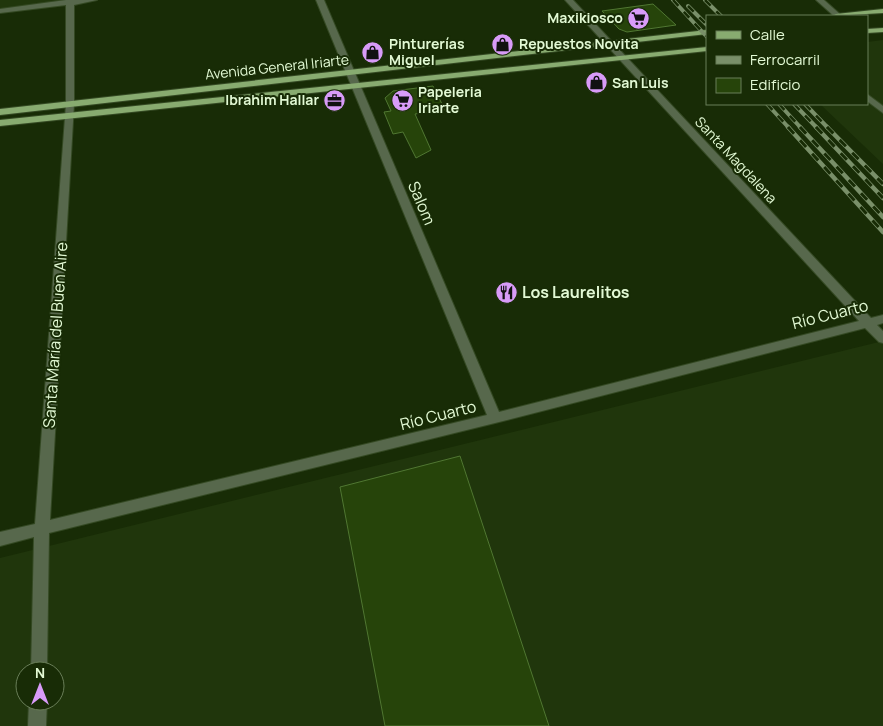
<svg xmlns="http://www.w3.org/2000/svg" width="883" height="726" font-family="Manrope,sans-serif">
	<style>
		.built { fill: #20360c; fill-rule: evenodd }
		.building { fill: #26440a; stroke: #507732 }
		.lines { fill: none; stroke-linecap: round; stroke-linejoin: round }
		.minor-casing { stroke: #344923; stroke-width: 2 }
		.major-casing { stroke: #344923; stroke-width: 2 }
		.minor { fill: #57684c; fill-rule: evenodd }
		.major { fill: #88ab70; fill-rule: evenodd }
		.rail-far1-casing { stroke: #798f69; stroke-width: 4 }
		.rail-casing { stroke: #798f69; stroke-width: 4.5 }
		.rail-far1 { stroke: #182c06; stroke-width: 2.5; stroke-dasharray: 8; stroke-linecap: butt }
		.rail { stroke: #182c06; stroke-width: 3; stroke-dasharray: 9; stroke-linecap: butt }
		.labels { text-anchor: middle; stroke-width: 4; stroke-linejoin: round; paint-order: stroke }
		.far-poi-label { font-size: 14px; font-weight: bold; fill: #e2f9d4; stroke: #182c06; text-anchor: start }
		.far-street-label { font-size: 14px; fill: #e2f9d4; stroke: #182c06 }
		.street-label { font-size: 16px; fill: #e2f9d4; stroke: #182c06 }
		.poi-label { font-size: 16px; font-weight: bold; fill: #e2f9d4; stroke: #182c06; text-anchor: start }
	</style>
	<rect width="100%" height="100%" fill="#182c06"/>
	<!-- built -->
	<g class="built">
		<polygon points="0,0 68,0 0,9"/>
		<polygon points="883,40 883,164 820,104 867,104 867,42"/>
		<path d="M 883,341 L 883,726 L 0,726 L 0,558 ZM 25,671 L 55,671 L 55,701 L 25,701 Z"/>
	</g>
	<!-- building -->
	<g class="building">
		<polygon points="653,4 676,25 627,32 619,29 602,11"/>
		<polygon points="433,86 445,110 415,114 431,150 416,158 403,132 393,134 384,112 391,111 385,98 393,91"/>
		<polygon points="460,456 549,726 385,726 340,487"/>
	</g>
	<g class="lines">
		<defs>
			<g id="minor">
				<polygon points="66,0 97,0 74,5 74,104 50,520 487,415 316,0 324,0 499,412 859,321 565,0 573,0 871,318 883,315 883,323 877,325 883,331 883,343 879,342 865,328 495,423 49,533 47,671 31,671 34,537 0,546 0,532 35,524 66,104 66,5 0,13 0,9"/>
				<polygon points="816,0 824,0 842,16 834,16"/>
				<polygon points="867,94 883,106 883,113 867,101"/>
				<polygon points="29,701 47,701 46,726 28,726"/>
			</g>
			<g id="major">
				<polygon points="883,9 883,13 832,16 836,14"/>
				<polygon points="883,28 883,32 867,33 867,29"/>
				<polygon points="707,30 707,34 0,115 0,109"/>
				<polygon points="707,47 707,51 0,126 0,120"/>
			</g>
		</defs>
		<!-- minor casing -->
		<use href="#minor" class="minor-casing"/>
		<!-- major casing -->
		<use href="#major" class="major-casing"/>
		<!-- minor -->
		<use href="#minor" class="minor"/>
		<!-- major -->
		<use href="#major" class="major"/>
		<defs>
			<g id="rail-far1">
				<polyline points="673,0 707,37"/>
				<polyline points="705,0 721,16"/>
				<polyline points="688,6 707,25"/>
				<polyline points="767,104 789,128"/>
				<polyline points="779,104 801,128"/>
				<polyline points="794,104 817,128"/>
				<polyline points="805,104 828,128"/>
			</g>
			<g id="rail">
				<polyline points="788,127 883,232"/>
				<polyline points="800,127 883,217"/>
				<polyline points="816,127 883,198"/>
				<polyline points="827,127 883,184"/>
			</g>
		</defs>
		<!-- rail-far1 casing -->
		<use href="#rail-far1" class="rail-far1-casing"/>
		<!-- rail casing -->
		<use href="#rail" class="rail-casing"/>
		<!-- rail-far1 -->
		<use href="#rail-far1" class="rail-far1"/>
		<!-- rail -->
		<use href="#rail" class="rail"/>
	</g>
	<!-- icons -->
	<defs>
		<symbol id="supermarket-disc" viewBox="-11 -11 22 22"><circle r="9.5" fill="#d89bf8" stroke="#182c06"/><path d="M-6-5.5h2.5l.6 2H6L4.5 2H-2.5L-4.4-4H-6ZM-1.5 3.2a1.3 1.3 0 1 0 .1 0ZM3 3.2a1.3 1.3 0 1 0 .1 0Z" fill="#111"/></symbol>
		<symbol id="shop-disc" viewBox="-11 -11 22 22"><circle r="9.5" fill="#d89bf8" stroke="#182c06"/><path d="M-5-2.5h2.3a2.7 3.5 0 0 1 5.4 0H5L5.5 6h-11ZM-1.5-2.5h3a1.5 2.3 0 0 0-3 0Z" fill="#111"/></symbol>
		<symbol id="office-disc" viewBox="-11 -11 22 22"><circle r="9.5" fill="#d89bf8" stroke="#182c06"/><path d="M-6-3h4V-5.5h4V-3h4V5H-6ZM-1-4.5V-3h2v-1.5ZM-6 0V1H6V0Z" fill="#111"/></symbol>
		<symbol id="restaurant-disc" viewBox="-11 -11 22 22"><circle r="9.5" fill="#d89bf8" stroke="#182c06"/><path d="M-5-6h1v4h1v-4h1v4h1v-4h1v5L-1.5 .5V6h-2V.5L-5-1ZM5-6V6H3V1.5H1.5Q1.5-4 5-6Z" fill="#111"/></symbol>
	</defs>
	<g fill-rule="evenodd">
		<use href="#supermarket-disc" x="626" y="6" width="25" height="25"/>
		<use href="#shop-disc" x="490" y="32" width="25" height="25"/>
		<use href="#shop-disc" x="360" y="40" width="25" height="25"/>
		<use href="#shop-disc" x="584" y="70" width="25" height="25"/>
		<use href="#office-disc" x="322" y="88" width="25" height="25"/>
		<use href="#supermarket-disc" x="390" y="88" width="25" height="25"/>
		<use href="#restaurant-disc" x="494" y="280" width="25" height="25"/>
	</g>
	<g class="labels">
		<!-- far-poi labels -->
		<g class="far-poi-label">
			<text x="623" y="23" text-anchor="end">Maxikiosco</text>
			<text x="389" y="49">Pinturerías<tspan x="389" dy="16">Miguel</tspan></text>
			<text x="519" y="49">Repuestos Novita</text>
			<text x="612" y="88">San Luis</text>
			<text x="418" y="97">Papeleria<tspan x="418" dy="16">Iriarte</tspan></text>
			<text x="319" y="105" text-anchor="end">Ibrahim Hallar</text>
		</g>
		<!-- far-street labels -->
		<g class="far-street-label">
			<text transform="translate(277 67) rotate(-6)" y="5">Avenida General Iriarte</text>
			<text transform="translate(736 160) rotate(47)" y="5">Santa Magdalena</text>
		</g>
		<!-- street labels -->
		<g class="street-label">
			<text transform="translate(422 203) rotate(67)" y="6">Salom</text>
			<text transform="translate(830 314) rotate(-14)" y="6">Río Cuarto</text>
			<text transform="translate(55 335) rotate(-86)" y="6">Santa María del Buen Aire</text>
			<text transform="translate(438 415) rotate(-14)" y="6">Río Cuarto</text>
		</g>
		<!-- poi labels -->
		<g class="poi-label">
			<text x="522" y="298">Los Laurelitos</text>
		</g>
	</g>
	<!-- legend -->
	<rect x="706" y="15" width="162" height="90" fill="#182c06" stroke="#697e58"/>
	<rect x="716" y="31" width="25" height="8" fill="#88ab70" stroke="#697e58"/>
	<text x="750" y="40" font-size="15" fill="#e2f9d4">Calle</text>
	<rect x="716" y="56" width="25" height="8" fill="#798f69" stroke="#697e58"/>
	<text x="750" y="65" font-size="15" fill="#e2f9d4">Ferrocarril</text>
	<rect x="716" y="78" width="25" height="15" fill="#26440a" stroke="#697e58"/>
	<text x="750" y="90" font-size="15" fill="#e2f9d4">Edificio</text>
	<!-- north arrow -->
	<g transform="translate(40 686)"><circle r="24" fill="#182c06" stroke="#697e58"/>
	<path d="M0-4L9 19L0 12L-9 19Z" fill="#d89bf8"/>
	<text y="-8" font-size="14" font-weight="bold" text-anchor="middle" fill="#e2f9d4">N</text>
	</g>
</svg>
